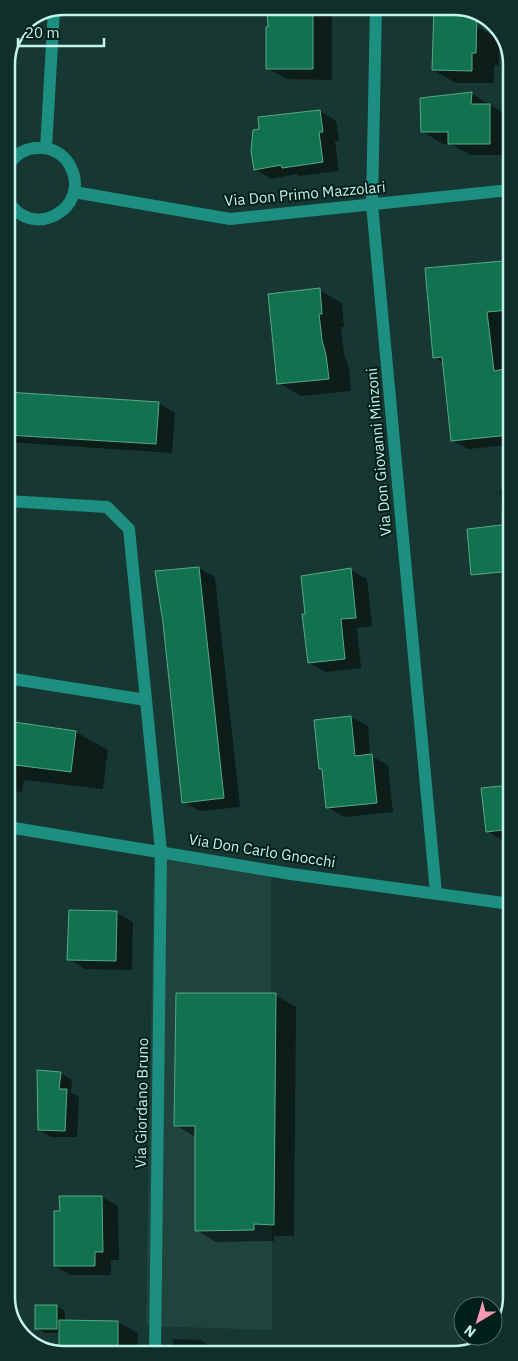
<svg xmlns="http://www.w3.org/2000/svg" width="518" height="1361" font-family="'IBM Plex Sans',sans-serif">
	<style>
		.built { fill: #1f443e }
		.shadow { fill: #0007 }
		.building { fill: #12724f; stroke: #57a984 }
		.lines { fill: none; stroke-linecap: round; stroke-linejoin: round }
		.minor { stroke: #1c8f81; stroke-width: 12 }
		.labels { text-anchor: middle; stroke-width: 4; stroke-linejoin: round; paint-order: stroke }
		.street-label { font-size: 15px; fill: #c4f3ea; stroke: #001e1a }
		.rim { fill: none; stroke: #c4f3ea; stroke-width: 2.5 }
	</style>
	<rect width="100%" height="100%" fill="#173732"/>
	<!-- built -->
	<polygon class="built" points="154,858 271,875 272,1330 146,1326"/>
	<!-- shadow -->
	<g class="shadow">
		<polygon points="271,6 332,6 332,80 287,79 267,68"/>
		<polygon points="476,26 499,39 499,66 494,65 494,83 456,83 433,70"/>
		<polygon points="471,93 510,117 510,155 471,155 450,144 443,144 422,131"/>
		<polygon points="320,111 336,121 339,141 335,141 339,171 299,176 296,174 271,179 255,169"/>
		<polygon points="503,262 510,266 510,445 468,449 452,440 444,363 434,357"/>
		<polygon points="319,290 342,303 344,327 341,327 344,354 349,369 351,391 301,396 279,383"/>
		<polygon points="7,394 158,403 175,413 172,453 7,442"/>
		<polygon points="510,489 511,538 504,534 500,490"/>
		<polygon points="199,568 215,577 240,807 200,811 183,802"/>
		<polygon points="351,570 367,579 372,626 357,628 361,668 326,672 309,663 306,615"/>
		<polygon points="506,689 511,689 511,838 502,840 487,831 510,786 502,719 509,718"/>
		<polygon points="351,717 368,726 370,755 388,765 393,812 344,817 327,807 323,770 320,768 315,721"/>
		<polygon points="7,722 76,732 108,750 103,789 24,780 22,792 7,790"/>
		<polygon points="116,912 133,922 132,970 85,969 69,959"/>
		<polygon points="275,995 296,1007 294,1236 274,1236 274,1241 216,1242 196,1230 196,1137 175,1125"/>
		<polygon points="60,1073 72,1080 71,1093 79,1097 77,1137 51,1137 39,1130"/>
		<polygon points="60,1197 102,1197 118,1206 119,1260 111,1260 111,1275 71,1275 55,1266 61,1213"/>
		<polygon points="57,1306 65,1311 65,1322 118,1322 138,1333 138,1353 141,1354 60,1355 60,1333 45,1333 37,1328"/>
		<polygon points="173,1339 200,1340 217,1350 217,1354 173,1354"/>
	</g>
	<!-- building -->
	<g class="building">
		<polygon points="269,6 313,6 313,69 266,69 266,27 268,27 267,9 269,9"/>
		<polygon points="434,6 458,6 477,13 476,53 472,53 472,71 432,70"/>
		<polygon points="472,92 471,104 490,104 490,144 448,144 448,132 421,132 420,98"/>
		<polygon points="320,110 323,132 319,132 323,162 282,168 281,165 254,170 251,151 253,130 259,129 258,117"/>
		<polygon points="503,261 509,310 487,312 494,371 510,368 510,435 451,441 442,357 433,358 425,268"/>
		<polygon points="320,288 322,314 319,314 322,340 326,355 329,379 277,384 268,294"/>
		<polygon points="7,392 159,402 156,444 7,435"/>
		<polygon points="510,524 511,571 471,575 467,529"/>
		<polygon points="199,567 224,798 182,803 163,623 155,571"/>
		<polygon points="351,568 356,618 341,619 345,659 308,663 302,614 305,614 301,576"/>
		<polygon points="351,716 355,756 372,754 377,803 326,808 322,769 319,769 314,720"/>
		<polygon points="7,721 76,731 71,772 7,764"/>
		<polygon points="511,785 511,829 486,832 481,788"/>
		<polygon points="69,910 117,911 116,961 67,960"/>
		<polygon points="176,993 276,993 274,1225 254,1224 254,1230 195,1231 195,1126 174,1126"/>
		<polygon points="37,1070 61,1072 59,1089 67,1089 65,1131 38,1130"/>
		<polygon points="59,1196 102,1196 103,1252 95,1252 95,1266 54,1266 54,1211 60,1211"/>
		<rect x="35" y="1305" width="22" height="24"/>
		<polygon points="59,1320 118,1321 118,1354 59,1354"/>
	</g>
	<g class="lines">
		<!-- minor -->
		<g class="minor">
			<polyline points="376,6 372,205 436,893"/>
			<polyline points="46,148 54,10"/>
			<path d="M 7,168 C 14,155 25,147 41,148 C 52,148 63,154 69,164 C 95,208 29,244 7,198"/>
			<polyline points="74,192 230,219 510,190"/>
			<polyline points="7,501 107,507 129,529 161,851 155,1354"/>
			<polyline points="7,678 146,700"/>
			<polyline points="8,827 291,874 511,904"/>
		</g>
	</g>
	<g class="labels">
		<!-- street labels -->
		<g class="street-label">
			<text transform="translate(305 194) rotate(-5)" y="5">Via Don Primo Mazzolari</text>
			<text transform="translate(379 452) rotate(-95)" y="5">Via Don Giovanni Minzoni</text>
			<text transform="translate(262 851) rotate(9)" y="5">Via Don Carlo Gnocchi</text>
			<text transform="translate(142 1103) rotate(-89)" y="5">Via Giordano Bruno</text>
		</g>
	</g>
	<!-- crop -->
	<path d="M0 0H518V1361H0ZM64 15H454A49 49 0 0 1 503 64V1297A49 49 0 0 1 454 1346H64A49 49 0 0 1 15 1297V64A49 49 0 0 1 64 15Z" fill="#102f2b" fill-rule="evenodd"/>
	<path class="rim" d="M64 15H454A49 49 0 0 1 503 64V1297A49 49 0 0 1 454 1346H64A49 49 0 0 1 15 1297V64A49 49 0 0 1 64 15Z"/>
	<!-- north arrow -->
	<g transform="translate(478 1321) rotate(218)"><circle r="24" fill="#001e1a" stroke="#4e736d"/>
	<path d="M0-4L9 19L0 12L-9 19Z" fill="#f19ab1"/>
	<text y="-8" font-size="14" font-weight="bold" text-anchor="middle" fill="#c4f3ea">N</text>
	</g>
	<!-- scale -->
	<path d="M18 38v8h86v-8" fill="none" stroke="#c4f3ea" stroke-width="2.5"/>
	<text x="25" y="38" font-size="15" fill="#c4f3ea" stroke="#001e1a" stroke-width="4" paint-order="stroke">20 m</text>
</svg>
